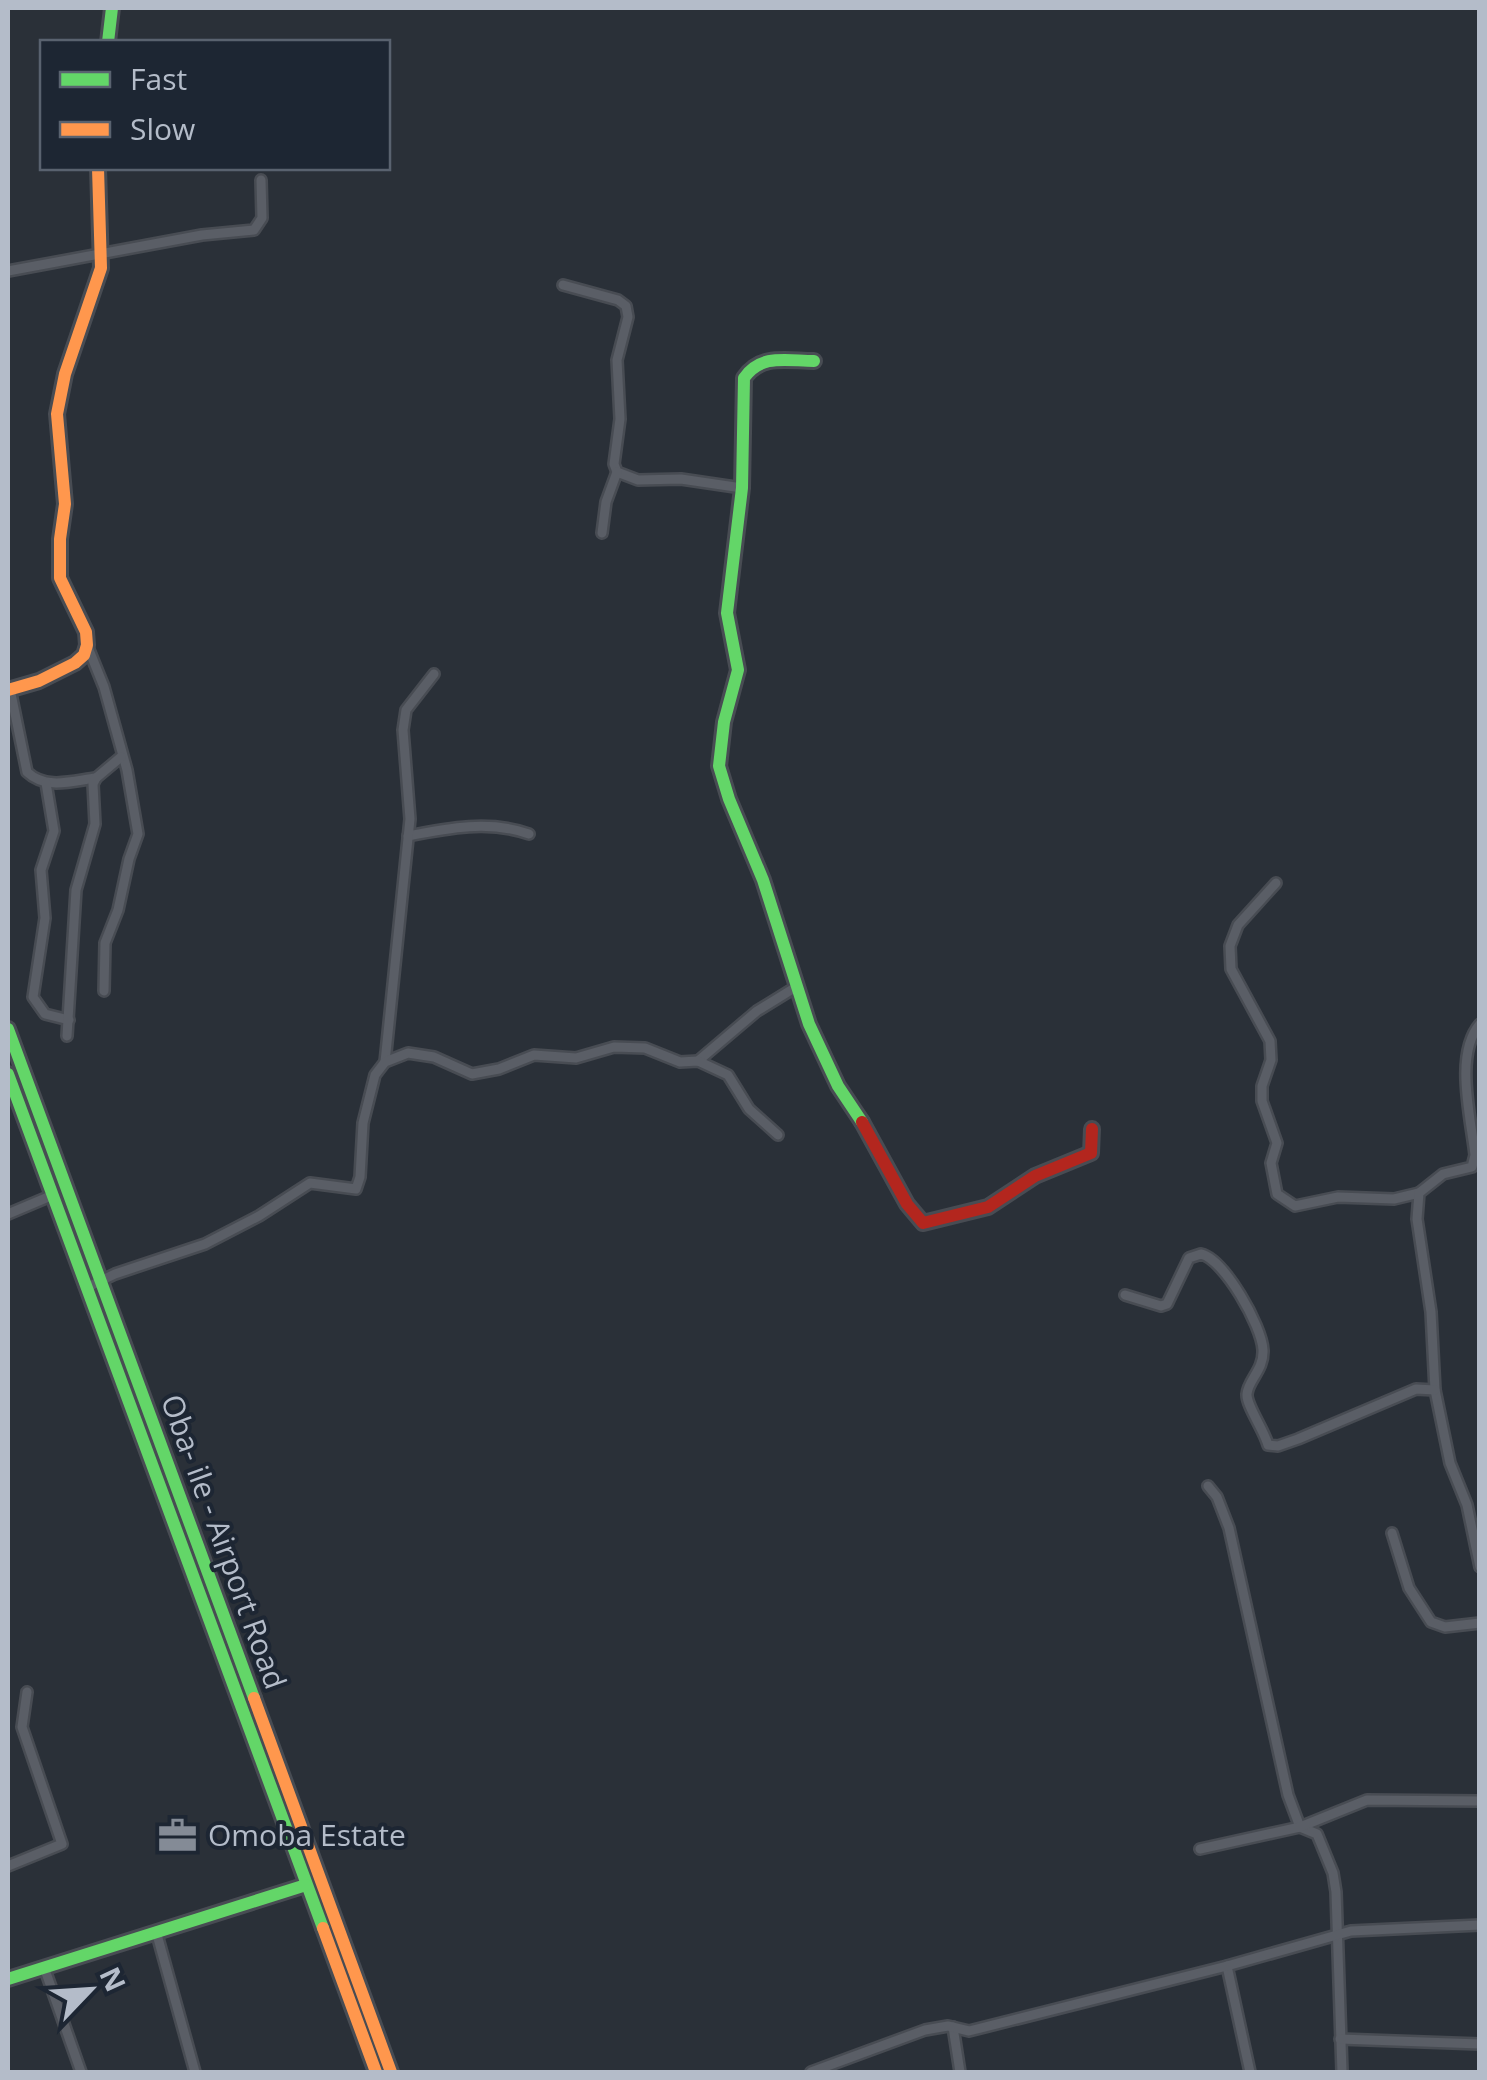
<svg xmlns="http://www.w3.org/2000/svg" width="1487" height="2080" font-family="'Open Sans',sans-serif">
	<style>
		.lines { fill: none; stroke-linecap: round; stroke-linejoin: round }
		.street-casing { stroke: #484c53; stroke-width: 14 }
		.fast-casing { stroke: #484c53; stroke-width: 18 }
		.slow-casing { stroke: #484c53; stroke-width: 18 }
		.jam-casing { stroke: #484c53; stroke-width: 18 }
		.street { stroke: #5a5e66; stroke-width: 9 }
		.fast { stroke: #63d668; stroke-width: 12 }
		.slow { stroke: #ff974d; stroke-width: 12 }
		.jam { stroke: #b3261e; stroke-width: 12 }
		.labels { text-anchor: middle; stroke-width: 8; stroke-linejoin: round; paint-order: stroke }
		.street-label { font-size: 30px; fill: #b4bcc9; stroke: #1d2633 }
		.poi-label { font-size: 30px; fill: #b4bcc9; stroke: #1d2633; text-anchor: start }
	</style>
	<rect width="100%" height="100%" fill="#2a3038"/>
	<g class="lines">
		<defs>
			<g id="street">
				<polyline points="8,271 202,235 254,230 262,218 261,180"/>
				<polyline points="563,285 618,300 626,306 628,317 617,360 620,419 614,464 617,472 638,480 681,479 742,488"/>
				<polyline points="602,533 606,502 617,472"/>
				<polyline points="87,645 104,687 127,770 138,834 129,859 118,910 105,943 104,991"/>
				<path d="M 10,689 L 27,772 C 46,790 72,781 96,778"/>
				<polyline points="46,783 54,831 41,870 45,918 33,997 45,1014 69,1020"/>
				<path d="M 408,836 C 448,828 490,820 529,834"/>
				<polyline points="1276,883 1238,925 1230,946 1231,969 1270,1041 1271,1060 1262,1086 1262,1101 1277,1143 1271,1163 1277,1194 1295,1206 1338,1197 1394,1199 1419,1193"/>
				<path d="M 1480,1024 C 1454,1054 1471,1118 1475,1155 L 1472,1167 L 1443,1174 L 1419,1193 L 1417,1219 L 1431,1312 L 1435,1390 L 1450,1463 L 1467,1505 L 1480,1567"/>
				<polyline points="67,1036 76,890 95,824 93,784 96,778 121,757"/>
				<polyline points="698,1061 757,1011 796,987"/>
				<polyline points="385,1062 410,819 403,730 406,710 434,674"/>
				<polyline points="8,1214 53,1195"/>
				<polyline points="88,1287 115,1274 205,1244 259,1216 310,1183 356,1189 360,1177 363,1123 375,1075 385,1062 408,1053 434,1057 472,1074 499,1069 534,1055 576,1058 614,1047 645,1048 680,1062 698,1061 728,1075 749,1109 778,1135"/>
				<path d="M 1125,1295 L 1161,1306 L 1167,1304 L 1189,1258 L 1201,1254 C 1224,1259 1262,1326 1263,1350 C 1264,1370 1248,1380 1247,1394 C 1246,1405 1264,1430 1268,1445 L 1278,1446 L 1298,1439 L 1416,1389 L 1435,1390"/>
				<polyline points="1208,1486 1217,1497 1229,1528 1288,1795 1300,1827 1317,1834 1333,1873 1336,1892 1342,2072"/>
				<polyline points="1392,1533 1409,1588 1431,1622 1445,1627 1480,1623"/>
				<polyline points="1200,1849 1300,1827 1367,1800 1480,1801"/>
				<polyline points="8,1866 62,1844 22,1727 27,1692"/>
				<polyline points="156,1931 195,2072"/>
				<polyline points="1227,1966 1250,2072"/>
				<polyline points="44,1967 81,2072"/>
				<polyline points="953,2027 960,2072"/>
				<polyline points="1340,2039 1480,2044"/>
				<polyline points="811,2072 925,2030 948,2026 969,2031 1227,1966 1351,1931 1480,1925"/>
			</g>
			<g id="fast">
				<polyline points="108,42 112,8"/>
				<path d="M 814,361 C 788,361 761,353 744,378 L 742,488 L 727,613 L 738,670 L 724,722 L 719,766 L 729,799 L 763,880 L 809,1024 L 838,1086 L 862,1122"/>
				<polyline points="8,1029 254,1698"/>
				<polyline points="8,1074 323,1928"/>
				<polyline points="8,1979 306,1885"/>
			</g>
			<g id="slow">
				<polyline points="8,690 39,681 75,663 84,655 87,645 86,632 60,578 60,539 65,504 57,414 65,374 101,268 98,168"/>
				<polyline points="254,1698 391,2072"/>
				<polyline points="323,1928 376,2072"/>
			</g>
			<polyline id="jam" points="862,1122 907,1204 923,1223 988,1207 1035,1176 1091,1153 1092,1129"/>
		</defs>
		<!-- street casing -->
		<use href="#street" class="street-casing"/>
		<!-- fast casing -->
		<use href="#fast" class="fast-casing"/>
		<!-- slow casing -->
		<use href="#slow" class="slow-casing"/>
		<!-- jam casing -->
		<use href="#jam" class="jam-casing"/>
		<!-- street -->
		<use href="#street" class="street"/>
		<!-- fast -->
		<use href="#fast" class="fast"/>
		<!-- slow -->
		<use href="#slow" class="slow"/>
		<!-- jam -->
		<use href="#jam" class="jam"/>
	</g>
	<!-- icons -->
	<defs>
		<symbol id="office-bare" viewBox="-9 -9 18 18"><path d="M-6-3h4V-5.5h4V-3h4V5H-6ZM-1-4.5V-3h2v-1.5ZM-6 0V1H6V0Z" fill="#848b96" stroke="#1d2633" stroke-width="2.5" paint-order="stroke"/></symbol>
	</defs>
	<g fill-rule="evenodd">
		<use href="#office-bare" x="150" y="1808" width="55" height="55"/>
	</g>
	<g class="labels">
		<!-- street labels -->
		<g class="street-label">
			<text transform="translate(223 1542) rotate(70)" y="10">Oba- ile - Airport Road</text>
		</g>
		<!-- poi labels -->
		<g class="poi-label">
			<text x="208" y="1846">Omoba Estate</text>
		</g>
	</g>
	<!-- border -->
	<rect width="1487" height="2080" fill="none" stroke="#b4bcc9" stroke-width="20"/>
	<!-- legend -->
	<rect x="40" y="40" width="350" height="130" fill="#1d2633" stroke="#59626f" stroke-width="2.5"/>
	<rect x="60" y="72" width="50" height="15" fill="#63d668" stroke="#59626f" stroke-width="2.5"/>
	<text x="130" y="90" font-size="30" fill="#b4bcc9">Fast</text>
	<rect x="60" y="122" width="50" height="15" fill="#ff974d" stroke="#59626f" stroke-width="2.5"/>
	<text x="130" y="140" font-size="30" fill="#b4bcc9">Slow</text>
	<!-- north arrow -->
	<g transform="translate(90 1990) rotate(65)" stroke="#1d2633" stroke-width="8" paint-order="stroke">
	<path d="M0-8L18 38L0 25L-18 38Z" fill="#b4bcc9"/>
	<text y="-15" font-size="28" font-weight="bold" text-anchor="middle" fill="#b4bcc9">N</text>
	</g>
</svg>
